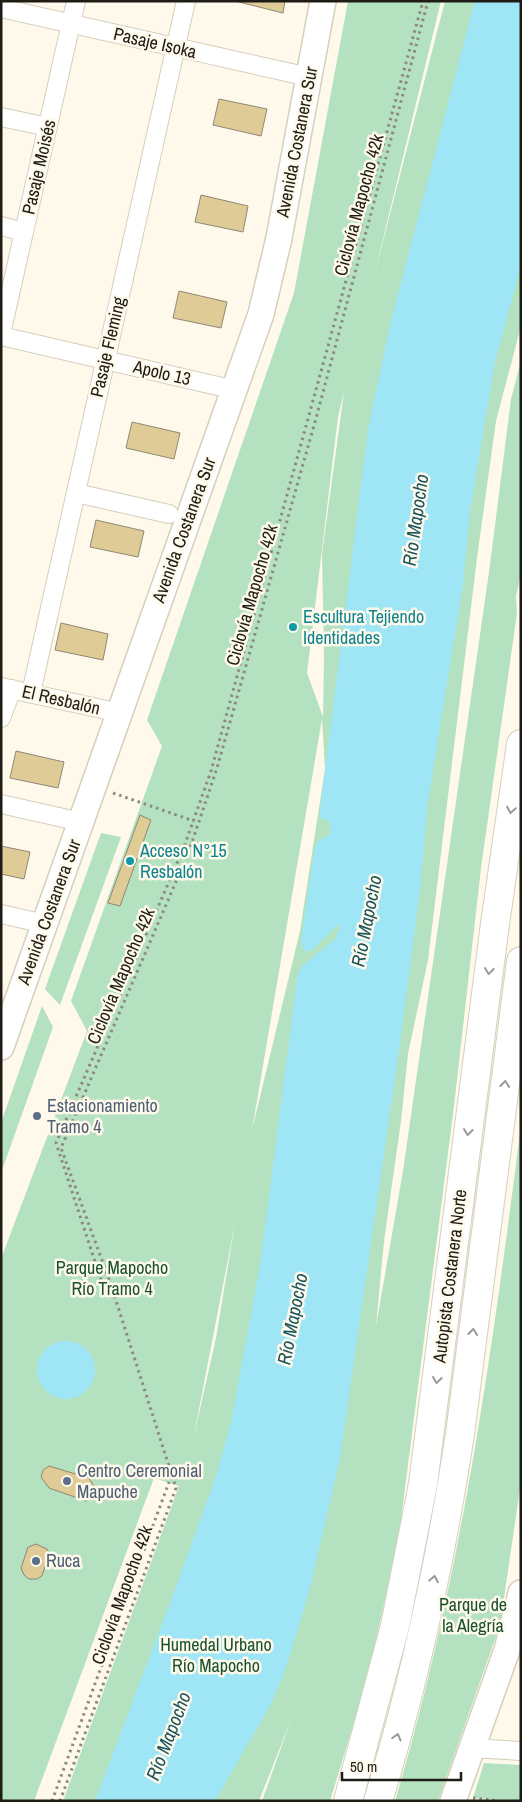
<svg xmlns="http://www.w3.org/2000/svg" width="522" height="1802" font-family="'Archivo Narrow',sans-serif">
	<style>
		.green { fill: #b4e1bf; fill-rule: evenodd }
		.water { fill: #9ee5f6 }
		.building { fill: #dfcb95; stroke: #8e8877 }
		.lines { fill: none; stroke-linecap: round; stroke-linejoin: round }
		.street-casing { stroke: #d5cfbd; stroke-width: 20 }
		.secondary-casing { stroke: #d5cfbd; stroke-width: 28 }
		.highway-casing { stroke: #d5cfbd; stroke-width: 30 }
		.path { stroke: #8c897e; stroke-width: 3; stroke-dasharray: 2.5 4; stroke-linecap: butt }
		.street { stroke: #fff; stroke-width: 18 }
		.secondary { stroke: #fff; stroke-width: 25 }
		.highway { stroke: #fff; stroke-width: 28 }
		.oneway { stroke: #9a9996 }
		.culture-dot { fill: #0f9aa8; stroke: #fef9ea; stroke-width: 2 }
		.service-dot { fill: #5c6f8a; stroke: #fef9ea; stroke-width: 2 }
		.labels { text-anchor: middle; stroke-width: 5; stroke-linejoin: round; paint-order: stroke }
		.street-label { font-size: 18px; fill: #1e1c15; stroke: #fef9ea }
		.culture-label { font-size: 18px; fill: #0d838f; stroke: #fef9ea; text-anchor: start }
		.service-label { font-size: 18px; fill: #4e5e75; stroke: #fef9ea; text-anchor: start }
		.park-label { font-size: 18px; fill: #19512e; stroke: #fef9ea }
		.water-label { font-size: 19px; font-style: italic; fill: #17535f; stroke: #fef9ea }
	</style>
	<rect width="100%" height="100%" fill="#fef9ea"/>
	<!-- green -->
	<g class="green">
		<path d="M 348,1 L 441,1 L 373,280 L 445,1 L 521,1 L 521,326 L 496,421 L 477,558 L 428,960 L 408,1054 L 401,1121 L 384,1241 L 376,1326 L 403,1171 L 490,565 L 511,399 L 521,361 L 521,573 L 516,596 L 517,613 L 481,868 L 454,1106 L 399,1535 L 368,1677 L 330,1801 L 262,1801 L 291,1720 L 259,1801 L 63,1801 L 179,1486 L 154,1478 L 34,1801 L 1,1801 L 1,1259 L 87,1031 L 71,1001 L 162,746 L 147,720 L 294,293 ZM 344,392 L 322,554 L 324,657 L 323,717 L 307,673 L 338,417 ZM 322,719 L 325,769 L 300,931 L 252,1130 ZM 235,1223 L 216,1338 L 193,1440 Z"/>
		<polygon points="101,833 121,837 60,1005 45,989"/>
		<polygon points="42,1006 53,1027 1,1173 1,1123"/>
		<path d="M 521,1125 L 521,1482 L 500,1625 L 438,1801 L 395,1801 C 461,1580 492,1353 521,1125 Z"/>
		<polygon points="484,1763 521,1765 521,1801 473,1798"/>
	</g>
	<!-- water -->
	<g class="water">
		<polygon points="475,1 521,1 521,266 495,362 470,511 463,585 427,808 421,882 401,1036 340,1458 310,1588 287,1665 272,1702 215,1801 95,1801 179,1579 216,1476 231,1423 260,1265 298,973 301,967 335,939 340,927 339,924 311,951 304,951 301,940 315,847 318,841 330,834 330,822 320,818 320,810 368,430 390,325"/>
		<circle cx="66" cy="1370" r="29"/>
	</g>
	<!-- building -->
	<g class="building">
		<polygon points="235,1 285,1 283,13"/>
		<polygon points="219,99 267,109 261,136 213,125"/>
		<polygon points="201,195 248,206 243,232 195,222"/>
		<polygon points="179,291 227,302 221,328 173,318"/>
		<polygon points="132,422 180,433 174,459 126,448"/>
		<polygon points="96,520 144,531 138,557 90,547"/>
		<polygon points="61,623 108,634 103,660 55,650"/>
		<polygon points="16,751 64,762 58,788 10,778"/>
		<polygon points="140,815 151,820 120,906 108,903"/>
		<polygon points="1,846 30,852 24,879 1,874"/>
		<polygon points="49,1466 89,1478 94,1486 92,1498 86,1501 49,1488 41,1477 43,1470"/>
		<polygon points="36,1544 47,1549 49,1553 42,1576 37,1579 29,1579 24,1575 21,1568 28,1547"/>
	</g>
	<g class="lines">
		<defs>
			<g id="street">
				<polyline points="1,8 309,77"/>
				<polyline points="1,117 48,127"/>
				<polyline points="1,226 24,232"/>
				<polyline points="1,334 76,1"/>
				<polyline points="1,336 235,390"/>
				<polyline points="76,493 169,514"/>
				<polyline points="1,687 120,713"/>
				<polyline points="31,693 186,1"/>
				<polyline points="1,718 12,689"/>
				<polyline points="1,804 81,822"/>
				<polyline points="1,914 45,924"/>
				<polyline points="471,1748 521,1751"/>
			</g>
			<g id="secondary">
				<polyline points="1,1047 261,314 279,238 323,1"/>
				<polyline points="453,1801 507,1650 521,1593"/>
			</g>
			<g id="highway">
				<polyline points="348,1801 395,1626 423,1484 495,924 521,744"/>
				<path d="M 378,1801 C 415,1681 441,1558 460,1434 L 521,961"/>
			</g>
		</defs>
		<!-- street casing -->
		<use href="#street" class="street-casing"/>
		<!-- secondary casing -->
		<use href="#secondary" class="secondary-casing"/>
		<!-- highway casing -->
		<use href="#highway" class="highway-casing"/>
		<!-- path -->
		<g class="path">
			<polyline points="113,793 194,821"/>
			<polyline points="103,1286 56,1143 184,847 211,771 423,1"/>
			<polyline points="473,1798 500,1801"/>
			<polyline points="52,1801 169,1482"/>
			<polyline points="60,1801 176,1488 111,1285 61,1148 188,854 217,768 315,422 428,1"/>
		</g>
		<!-- street -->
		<use href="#street" class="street"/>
		<!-- secondary -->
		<use href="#secondary" class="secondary"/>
		<!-- highway -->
		<use href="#highway" class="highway"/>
	</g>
	<!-- one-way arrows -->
	<defs><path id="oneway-chevron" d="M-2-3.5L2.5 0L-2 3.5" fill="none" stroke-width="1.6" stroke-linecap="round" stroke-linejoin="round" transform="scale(1.25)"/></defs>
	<g class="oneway">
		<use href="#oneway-chevron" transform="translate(511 810) rotate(99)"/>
		<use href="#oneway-chevron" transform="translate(489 971) rotate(97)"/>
		<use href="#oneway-chevron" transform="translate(505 1084) rotate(-83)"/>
		<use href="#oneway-chevron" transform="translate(468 1132) rotate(97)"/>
		<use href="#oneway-chevron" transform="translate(473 1332) rotate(-83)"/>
		<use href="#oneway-chevron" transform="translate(437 1380) rotate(97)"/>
		<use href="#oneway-chevron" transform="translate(434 1579) rotate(-79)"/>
		<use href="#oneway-chevron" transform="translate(397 1737) rotate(-75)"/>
	</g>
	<!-- markers -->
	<g class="culture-dot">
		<circle cx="293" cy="627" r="5"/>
		<circle cx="130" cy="861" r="5"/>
	</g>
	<g class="service-dot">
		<circle cx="37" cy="1116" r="5"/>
		<circle cx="67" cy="1481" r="5"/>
		<circle cx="36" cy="1561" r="5"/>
	</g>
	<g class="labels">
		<!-- street labels -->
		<g class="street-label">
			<text transform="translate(155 43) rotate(13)" y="6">Pasaje Isoka</text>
			<text transform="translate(297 142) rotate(-79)" y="6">Avenida Costanera Sur</text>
			<text transform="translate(39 167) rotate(-77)" y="6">Pasaje Moisés</text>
			<text transform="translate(359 205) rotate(-75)" y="6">Ciclovía Mapocho 42k</text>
			<text transform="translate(108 347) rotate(-77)" y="6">Pasaje Fleming</text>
			<text transform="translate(162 373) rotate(13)" y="6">Apolo 13</text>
			<text transform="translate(184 530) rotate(-70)" y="6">Avenida Costanera Sur</text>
			<text transform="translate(252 595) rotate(-74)" y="6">Ciclovía Mapocho 42k</text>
			<text transform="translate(61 700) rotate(13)" y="6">El Resbalón</text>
			<text transform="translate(49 912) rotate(-70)" y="6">Avenida Costanera Sur</text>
			<text transform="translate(121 976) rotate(-67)" y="6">Ciclovía Mapocho 42k</text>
			<text transform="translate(450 1276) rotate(-83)" y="6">Autopista Costanera Norte</text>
			<text transform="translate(122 1595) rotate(-70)" y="6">Ciclovía Mapocho 42k</text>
		</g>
		<!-- culture labels -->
		<g class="culture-label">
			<text x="303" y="623">Escultura Tejiendo<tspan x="303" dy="21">Identidades</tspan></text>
			<text x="140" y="857">Acceso N°15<tspan x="140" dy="21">Resbalón</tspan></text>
		</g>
		<!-- service labels -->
		<g class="service-label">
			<text x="47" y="1112">Estacionamiento<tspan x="47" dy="21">Tramo 4</tspan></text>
			<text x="77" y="1477">Centro Ceremonial<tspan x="77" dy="21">Mapuche</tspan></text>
			<text x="46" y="1567">Ruca</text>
		</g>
		<!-- park labels -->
		<g class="park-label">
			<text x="112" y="1274">Parque Mapocho<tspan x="112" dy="21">Río Tramo 4</tspan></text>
			<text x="473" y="1611">Parque de<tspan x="473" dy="21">la Alegría</tspan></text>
			<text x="216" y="1651">Humedal Urbano<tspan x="216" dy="21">Río Mapocho</tspan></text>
		</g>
		<!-- water labels -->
		<g class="water-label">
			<text transform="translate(415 520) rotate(-82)" y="7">Río Mapocho</text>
			<text transform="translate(366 921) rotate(-79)" y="7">Río Mapocho</text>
			<text transform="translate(292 1319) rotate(-79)" y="7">Río Mapocho</text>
			<text transform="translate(168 1736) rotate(-69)" y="7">Río Mapocho</text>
		</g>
	</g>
	<!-- border -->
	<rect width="522" height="1802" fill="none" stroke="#1e1c15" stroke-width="5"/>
	<!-- scale -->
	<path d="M342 1772v8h119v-8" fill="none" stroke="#1e1c15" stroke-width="2.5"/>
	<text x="350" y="1772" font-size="15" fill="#1e1c15" stroke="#fef9ea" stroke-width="4" paint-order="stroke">50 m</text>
</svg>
